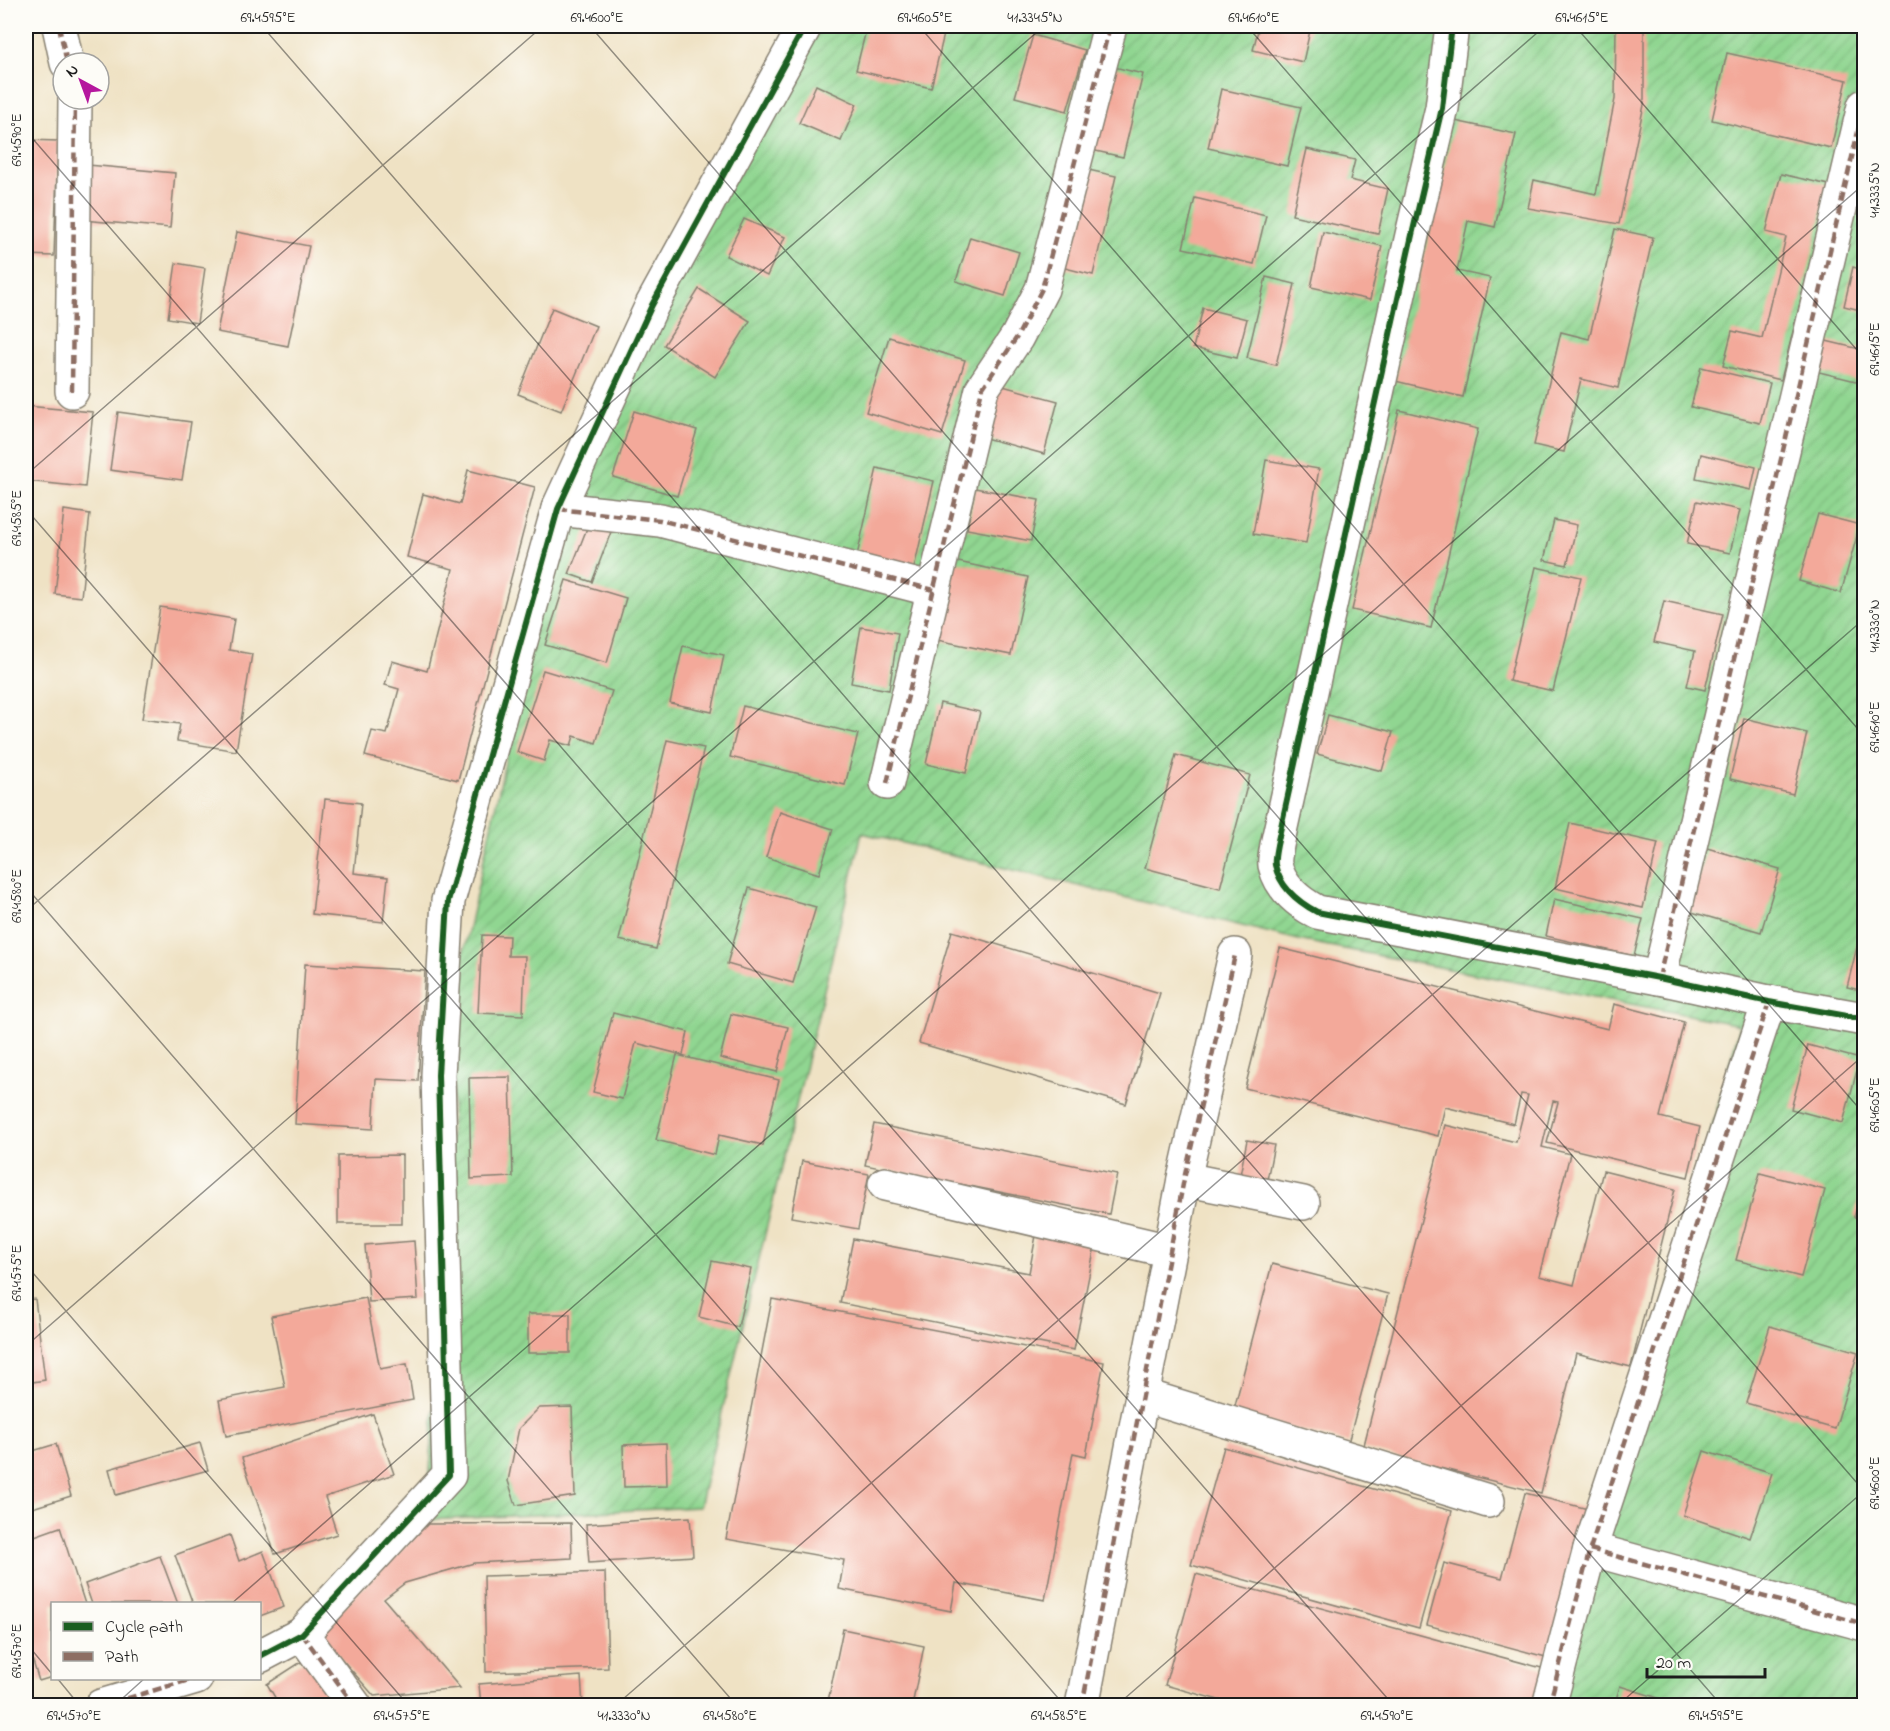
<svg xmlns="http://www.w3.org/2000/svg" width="1890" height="1731" font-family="'Indie Flower',sans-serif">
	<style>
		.garden { fill: url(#garden-furrows); stroke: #567956; stroke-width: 1.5 }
		.building { fill: #f3a99a }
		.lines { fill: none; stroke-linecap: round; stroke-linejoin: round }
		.minor-casing { stroke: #867f70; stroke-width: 36 }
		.minor { stroke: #fff; stroke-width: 33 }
		.quiet { stroke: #8d6e63; stroke-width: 4.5; stroke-dasharray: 9 4.5; stroke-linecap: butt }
		.cycleway-casing { stroke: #fdfcf7; stroke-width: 10 }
		.cycleway { stroke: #1b5e20; stroke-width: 6 }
		.ticks { fill: none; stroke: #1c1c1c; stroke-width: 1.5; stroke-opacity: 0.45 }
		.neatline { fill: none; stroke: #1c1c1c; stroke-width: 2 }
		.ticks-label { font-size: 15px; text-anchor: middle; fill: #1c1c1c }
	</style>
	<defs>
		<pattern id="garden-furrows" width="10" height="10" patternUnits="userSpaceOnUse" patternTransform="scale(1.5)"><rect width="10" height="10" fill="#90d691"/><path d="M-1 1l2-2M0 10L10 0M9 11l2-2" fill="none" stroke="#7cb77c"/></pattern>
	</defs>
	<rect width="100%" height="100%" fill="#fdfcf7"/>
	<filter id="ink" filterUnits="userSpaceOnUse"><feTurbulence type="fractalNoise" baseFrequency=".0167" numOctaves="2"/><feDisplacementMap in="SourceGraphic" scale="12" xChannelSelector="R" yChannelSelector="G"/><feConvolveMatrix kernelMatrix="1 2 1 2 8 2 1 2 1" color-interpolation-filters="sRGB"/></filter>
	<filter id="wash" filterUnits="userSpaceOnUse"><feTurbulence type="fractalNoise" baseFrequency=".008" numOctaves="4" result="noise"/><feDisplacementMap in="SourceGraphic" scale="24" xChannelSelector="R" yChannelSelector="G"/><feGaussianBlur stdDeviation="1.35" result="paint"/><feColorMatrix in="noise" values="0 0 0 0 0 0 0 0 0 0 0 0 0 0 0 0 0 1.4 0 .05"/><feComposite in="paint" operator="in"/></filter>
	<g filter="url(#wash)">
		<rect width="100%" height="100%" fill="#efe2c4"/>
		<!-- garden -->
		<polygon class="garden" points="807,26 1864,26 1864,1705 1554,1705 1740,1025 1303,941 862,833 699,1507 427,1520 461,964 538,611 652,305"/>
		<g id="blocks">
			<!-- building -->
			<g class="building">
				<polygon points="867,26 946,26 931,88 856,70"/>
				<polygon points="1259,26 1311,26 1303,62 1253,50"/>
				<polygon points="1463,26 1519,26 1518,33 1463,30"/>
				<polygon points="1616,26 1644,26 1644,105 1619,224 1528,208 1534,180 1596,194 1615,99"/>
				<polygon points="1033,35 1085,50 1067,111 1015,97"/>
				<polygon points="1727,53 1847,80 1831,148 1712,120"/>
				<polygon points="1110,66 1143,74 1123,157 1091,150"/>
				<polygon points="816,85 857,104 841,141 799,123"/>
				<polygon points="1221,89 1301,107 1287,166 1208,148"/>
				<polygon points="1455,121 1516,134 1495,227 1468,221 1457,271 1490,278 1463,397 1395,381"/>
				<polygon points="26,140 58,141 54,256 26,255"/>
				<polygon points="1307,149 1355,160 1350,180 1388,189 1378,234 1292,215"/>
				<polygon points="88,165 175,173 170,228 83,220"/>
				<polygon points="1084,169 1116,176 1093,275 1061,267"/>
				<polygon points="1781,174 1829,185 1781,380 1723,366 1732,331 1762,338 1786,237 1766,232"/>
				<polygon points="1195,198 1266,215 1254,264 1183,248"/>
				<polygon points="744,219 785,237 767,276 726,256"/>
				<polygon points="1615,229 1653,237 1618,388 1581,379 1564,452 1534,445 1561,332 1589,339"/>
				<polygon points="237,232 309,246 288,346 217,332"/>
				<polygon points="1323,232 1382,246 1370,300 1311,287"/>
				<polygon points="970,237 1019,252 1005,296 956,281"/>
				<polygon points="176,263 205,268 197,323 168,318"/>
				<polygon points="1853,267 1864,270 1864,311 1844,306"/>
				<polygon points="1266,277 1295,284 1276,365 1247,358"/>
				<polygon points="699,289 750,321 715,377 664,345"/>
				<polygon points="552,308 596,326 561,411 518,394"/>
				<polygon points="1203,308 1247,319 1237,358 1193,348"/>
				<polygon points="889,337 965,360 942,435 866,412"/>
				<polygon points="1826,341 1864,350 1864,383 1819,372"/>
				<polygon points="1701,367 1770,383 1760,423 1691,407"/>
				<polygon points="999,385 1058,401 1044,454 985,438"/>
				<polygon points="26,406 93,412 85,487 26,481"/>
				<polygon points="1399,410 1478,429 1431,628 1352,610"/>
				<polygon points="634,411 697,430 677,496 613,477"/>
				<polygon points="118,412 191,422 182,480 110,470"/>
				<polygon points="1701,454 1756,467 1751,490 1696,478"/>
				<polygon points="1266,460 1319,469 1306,543 1253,534"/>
				<polygon points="877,468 934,481 913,573 856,560"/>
				<polygon points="468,470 535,487 458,780 365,756 372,731 387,734 399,689 385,685 392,661 427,671 453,569 407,557 423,494 460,504"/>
				<polygon points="975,488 1039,500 1031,541 967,529"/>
				<polygon points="1697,501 1740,510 1730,553 1687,544"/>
				<polygon points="64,510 90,514 81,597 55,594"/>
				<polygon points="1818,514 1860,525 1841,593 1799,581"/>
				<polygon points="1554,520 1577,525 1567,565 1544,560"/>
				<polygon points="589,523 611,532 592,582 569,574"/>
				<polygon points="949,560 1028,577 1011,655 932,639"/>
				<polygon points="1536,567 1581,577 1553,691 1509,681"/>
				<polygon points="566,580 626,598 607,663 545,645"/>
				<polygon points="1664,601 1723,614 1705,690 1687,686 1695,651 1654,642"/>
				<polygon points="160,607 234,619 229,650 252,654 236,751 177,741 180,724 142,719"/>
				<polygon points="861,627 898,633 889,690 851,683"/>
				<polygon points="683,646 724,655 712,712 670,703"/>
				<polygon points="543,670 612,691 596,743 574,736 571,746 550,740 544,761 517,752"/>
				<polygon points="940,703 980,712 966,773 926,764"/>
				<polygon points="743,706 858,734 845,785 730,757"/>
				<polygon points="1328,715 1393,732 1382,771 1317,754"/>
				<polygon points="1744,718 1807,733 1793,794 1730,779"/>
				<polygon points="667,740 704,748 656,949 619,940"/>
				<polygon points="1176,755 1250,775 1220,888 1145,868"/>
				<polygon points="325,799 361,803 354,873 388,877 383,922 312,914"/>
				<polygon points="780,812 833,829 819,874 766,857"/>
				<polygon points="1570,823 1658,843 1643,908 1555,888"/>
				<polygon points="1707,848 1780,869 1761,932 1688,911"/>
				<polygon points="749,888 816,907 793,983 727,964"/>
				<polygon points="1554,899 1643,919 1634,956 1546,936"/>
				<polygon points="1864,919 1864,991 1847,987"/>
				<polygon points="952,931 1160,993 1126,1104 919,1043"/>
				<polygon points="482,935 509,936 508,956 525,956 523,1015 478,1013"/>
				<polygon points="1280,948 1608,1029 1614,1004 1684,1022 1660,1117 1700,1127 1688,1177 1547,1143 1558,1102 1553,1101 1542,1147 1570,1154 1539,1276 1574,1285 1603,1171 1675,1189 1631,1367 1576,1353 1541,1493 1363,1449 1445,1125 1516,1142 1528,1095 1521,1094 1514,1124 1445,1107 1438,1136 1245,1088"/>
				<polygon points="305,964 425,971 418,1081 376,1079 373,1129 295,1124"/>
				<polygon points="613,1013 688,1032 683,1055 636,1043 622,1099 593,1092"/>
				<polygon points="731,1014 788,1027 777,1072 720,1058"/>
				<polygon points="1808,1045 1860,1059 1843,1123 1791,1109"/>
				<polygon points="677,1055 779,1080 763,1145 719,1135 715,1155 656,1140"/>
				<polygon points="510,1077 513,1177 471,1179 469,1078"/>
				<polygon points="874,1124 1117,1174 1109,1214 865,1165"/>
				<polygon points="1247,1140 1274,1145 1265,1190 1238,1185"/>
				<polygon points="402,1155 402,1224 338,1224 338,1156"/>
				<polygon points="802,1161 869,1174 858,1229 791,1217"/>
				<polygon points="1760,1173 1825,1190 1801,1277 1736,1260"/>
				<polygon points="1864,1182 1864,1220 1854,1217"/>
				<polygon points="1037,1230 1096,1241 1074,1350 840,1303 853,1239 1029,1273"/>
				<polygon points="414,1241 418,1299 369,1302 365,1245"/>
				<polygon points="712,1261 751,1269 738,1327 699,1317"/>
				<polygon points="1272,1264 1388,1294 1348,1443 1233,1413"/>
				<polygon points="366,1298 380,1369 407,1364 413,1400 226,1436 219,1400 285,1387 271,1316"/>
				<polygon points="35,1299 45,1380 26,1383 26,1300"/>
				<polygon points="772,1299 1104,1362 1086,1456 1073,1453 1045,1600 956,1583 951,1611 839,1589 844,1560 726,1539"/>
				<rect x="528" y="1314" width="42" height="39"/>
				<polygon points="1770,1326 1858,1352 1835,1429 1746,1403"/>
				<polygon points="572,1407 575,1496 516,1505 508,1481 519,1428 539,1408"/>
				<polygon points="373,1414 394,1474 325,1497 337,1534 275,1554 242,1458"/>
				<polygon points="200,1443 208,1470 116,1495 109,1469"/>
				<polygon points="666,1443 667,1486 624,1487 623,1445"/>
				<polygon points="56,1444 71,1496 26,1510 26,1453"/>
				<polygon points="1224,1447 1452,1511 1419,1628 1191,1565"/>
				<polygon points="1704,1451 1772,1473 1750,1538 1683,1515"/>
				<polygon points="1525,1493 1596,1511 1557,1660 1427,1625 1444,1563 1502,1578"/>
				<polygon points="690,1517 693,1556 589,1563 586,1524"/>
				<polygon points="571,1523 572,1558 474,1563 405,1583 384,1599 460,1688 374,1696 318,1632 428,1524"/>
				<polygon points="60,1527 85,1604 52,1604 52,1677 39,1681 26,1639 26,1539"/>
				<polygon points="230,1535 239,1561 263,1551 284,1607 260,1616 260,1604 193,1604 175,1555"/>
				<polygon points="160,1556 178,1604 92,1604 85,1584"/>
				<polygon points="605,1572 608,1668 486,1672 484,1576"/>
				<polygon points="1196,1574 1549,1670 1539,1706 1240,1706 1165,1685"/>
				<polygon points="843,1629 924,1646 912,1706 827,1706"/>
				<polygon points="315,1653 349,1706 280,1706 267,1684"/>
				<polygon points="581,1676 583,1706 481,1706 479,1684"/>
				<polygon points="1620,1686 1681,1705 1681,1706 1614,1706"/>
			</g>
		</g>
	</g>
	<g filter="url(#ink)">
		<use href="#blocks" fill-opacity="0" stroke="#867f70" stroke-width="1.5"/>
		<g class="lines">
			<defs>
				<g id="minor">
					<polyline points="59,26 67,63"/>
					<path d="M 1452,26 L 1442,108 L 1412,235 L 1277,845 C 1276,851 1274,859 1275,865 C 1280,887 1298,902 1317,912 L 1659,978 L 1769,1002 L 1864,1019"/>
					<polyline points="72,391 75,99"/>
					<polyline points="558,509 660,520 934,590"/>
					<polyline points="887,783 982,389 1017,337 1042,289 1110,26"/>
					<polyline points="1659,978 1864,106"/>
					<polyline points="1184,1179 1303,1203"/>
					<polyline points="885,1184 1170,1251"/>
					<polyline points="1142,1395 1488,1501"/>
					<polyline points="1590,1549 1864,1624"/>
					<polyline points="302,1634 355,1706"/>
					<polyline points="260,1656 302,1634 449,1475 438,1075 448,901 558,509 652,305 805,26"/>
					<polyline points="101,1706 196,1678"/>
					<polyline points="1082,1706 1184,1179 1235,955"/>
					<polyline points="1549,1706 1590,1549 1769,1002"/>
				</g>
			</defs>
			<!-- minor casing -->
			<use href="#minor" class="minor-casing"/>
			<!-- minor -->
			<use href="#minor" class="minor"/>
			<!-- quiet -->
			<g class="quiet">
				<polyline points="59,26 67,63"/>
				<polyline points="72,391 75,99"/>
				<polyline points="558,509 660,520 934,590"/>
				<polyline points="887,783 982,389 1017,337 1042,289 1110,26"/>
				<polyline points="1659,978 1864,106"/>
				<polyline points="1590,1549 1864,1624"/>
				<polyline points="302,1634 355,1706"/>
				<polyline points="101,1706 196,1678"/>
				<polyline points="1082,1706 1184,1179 1235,955"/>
				<polyline points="1549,1706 1590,1549 1769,1002"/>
			</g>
			<defs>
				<g id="cycleway">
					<path d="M 1452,26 L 1442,108 L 1412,235 L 1277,845 C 1276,851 1274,859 1275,865 C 1280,887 1298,902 1317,912 L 1659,978 L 1769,1002 L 1864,1019"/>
					<polyline points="260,1656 302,1634 449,1475 438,1075 448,901 558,509 652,305 805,26"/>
				</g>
			</defs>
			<!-- cycleway casing -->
			<use href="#cycleway" class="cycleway-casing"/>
			<!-- cycleway -->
			<use href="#cycleway" class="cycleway"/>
		</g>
	</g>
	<!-- ticks -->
	<path class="ticks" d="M 262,26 L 1722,1706M 590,26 L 1864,1491M 919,26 L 1864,1114M 1247,26 L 1864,736M 1575,26 L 1864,358M 26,39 L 41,26M 26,131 L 1394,1706M 26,475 L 543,26M 26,509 L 1065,1706M 26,887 L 737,1706M 26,911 L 1044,26M 26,1265 L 409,1706M 26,1346 L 1545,26M 231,1604 L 1864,184M 26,1643 L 52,1674M 57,1678 L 80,1706M 114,1706 L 145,1678M 615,1706 L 1864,619M 1116,1706 L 1864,1055M 1617,1706 L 1864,1491"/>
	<!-- margin -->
	<rect width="1890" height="1731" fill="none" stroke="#fdfcf7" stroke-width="66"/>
	<!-- legend -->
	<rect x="51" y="1602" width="210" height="78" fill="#fdfcf7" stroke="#a3a29f" stroke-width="1.5"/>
	<rect x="63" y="1622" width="30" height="9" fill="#1b5e20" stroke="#a3a29f" stroke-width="1.5"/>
	<text x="105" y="1632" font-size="18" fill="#1c1c1c">Cycle path</text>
	<rect x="63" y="1652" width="30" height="9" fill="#8d6e63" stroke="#a3a29f" stroke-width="1.5"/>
	<text x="105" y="1662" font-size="18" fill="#1c1c1c">Path</text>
	<!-- north arrow -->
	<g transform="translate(81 81) rotate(319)"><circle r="28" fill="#fdfcf7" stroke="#a3a29f" stroke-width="1.5"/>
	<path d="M0-4.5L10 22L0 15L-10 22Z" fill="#b5179e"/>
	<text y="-9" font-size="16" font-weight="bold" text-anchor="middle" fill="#1c1c1c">N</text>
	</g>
	<!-- scale -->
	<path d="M1647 1668v9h118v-9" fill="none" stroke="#1c1c1c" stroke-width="3"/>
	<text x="1656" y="1668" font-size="18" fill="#1c1c1c" stroke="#fdfcf7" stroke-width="4.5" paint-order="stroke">20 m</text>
	<rect x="33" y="33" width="1824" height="1665" class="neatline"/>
	<g class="ticks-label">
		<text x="268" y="22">69.4595°E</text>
		<text x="597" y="22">69.4600°E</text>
		<text x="925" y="22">69.4605°E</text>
		<text x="1035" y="22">41.3345°N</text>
		<text x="1254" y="22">69.4610°E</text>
		<text x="1582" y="22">69.4615°E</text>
		<text transform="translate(16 140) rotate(-90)" y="5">69.4590°E</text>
		<text transform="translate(1874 190) rotate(-90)" y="5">41.3335°N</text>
		<text transform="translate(1874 349) rotate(-90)" y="5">69.4615°E</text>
		<text transform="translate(16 518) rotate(-90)" y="5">69.4585°E</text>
		<text transform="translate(1874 626) rotate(-90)" y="5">41.3330°N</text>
		<text transform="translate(1874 727) rotate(-90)" y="5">69.4610°E</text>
		<text transform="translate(16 896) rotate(-90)" y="5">69.4580°E</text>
		<text transform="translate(1874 1105) rotate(-90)" y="5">69.4605°E</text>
		<text transform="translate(16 1273) rotate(-90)" y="5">69.4575°E</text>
		<text transform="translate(1874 1483) rotate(-90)" y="5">69.4600°E</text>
		<text transform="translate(16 1651) rotate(-90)" y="5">69.4570°E</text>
		<text x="74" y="1720">69.4570°E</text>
		<text x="402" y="1720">69.4575°E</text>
		<text x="624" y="1720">41.3330°N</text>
		<text x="730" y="1720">69.4580°E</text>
		<text x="1059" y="1720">69.4585°E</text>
		<text x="1387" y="1720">69.4590°E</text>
		<text x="1716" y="1720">69.4595°E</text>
	</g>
</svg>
